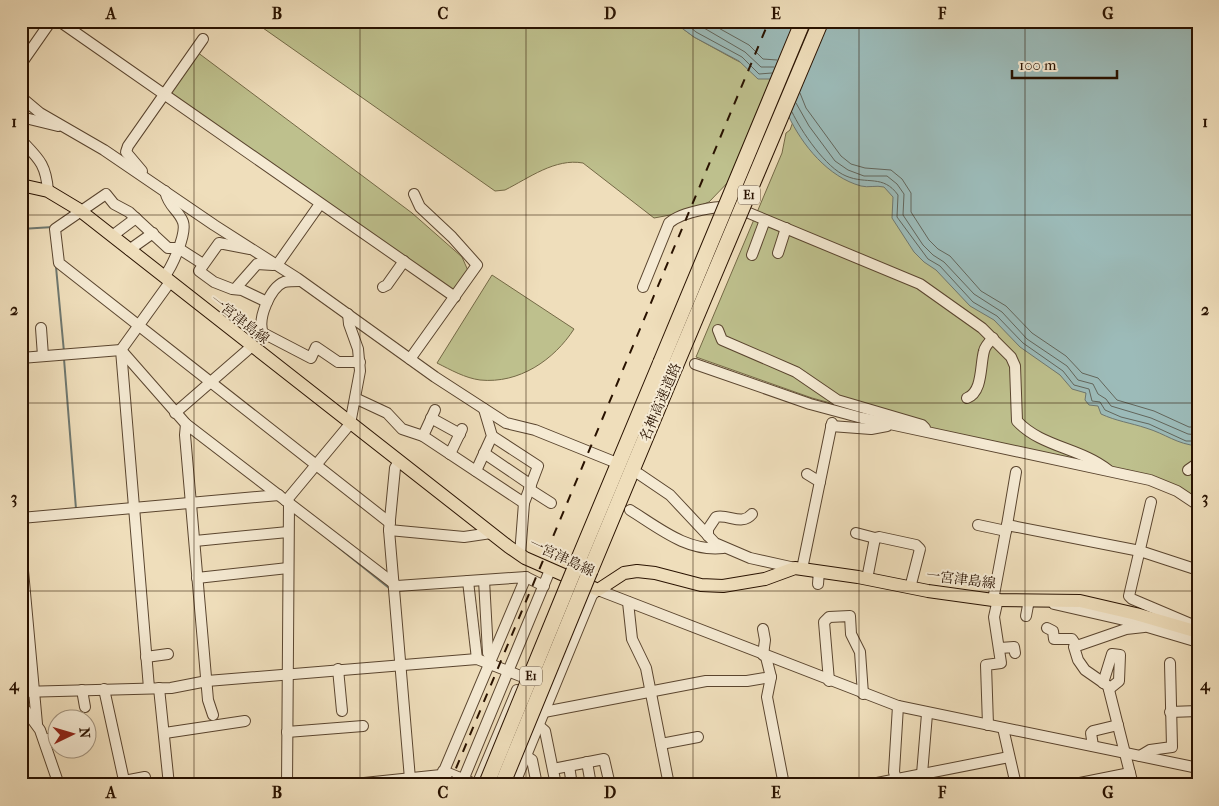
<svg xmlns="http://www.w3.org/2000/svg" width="1219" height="806" font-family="'IM FELL French Canon','Noto Serif JP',serif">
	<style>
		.green { fill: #bec08d; stroke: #746946 }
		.water { fill: #9cbbb9; stroke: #6e776f }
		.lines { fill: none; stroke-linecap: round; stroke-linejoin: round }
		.shore { stroke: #62665c; stroke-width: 1 }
		.stream { stroke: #6e776f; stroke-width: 2 }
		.minor-casing { stroke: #5a452f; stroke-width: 12 }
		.major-casing { stroke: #291200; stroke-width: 14 }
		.highway-casing { stroke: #291200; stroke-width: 17 }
		.minor { stroke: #f5ead3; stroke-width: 10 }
		.major { stroke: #efdebb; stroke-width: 12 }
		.highway { stroke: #efdebb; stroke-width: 15 }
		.rail { stroke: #291200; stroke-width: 2; stroke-dasharray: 9 9; stroke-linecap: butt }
		.highway-bridge-casing { stroke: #291200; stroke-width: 17; stroke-linecap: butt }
		.highway-bridge { stroke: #efdebb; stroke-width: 15 }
		.grid { fill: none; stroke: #291200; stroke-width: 1; stroke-opacity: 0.55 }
		.labels { text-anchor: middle; stroke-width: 4; stroke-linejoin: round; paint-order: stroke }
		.shield { fill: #f5ead3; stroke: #66533f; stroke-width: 1 }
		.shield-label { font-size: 12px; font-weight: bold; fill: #291200 }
		.street-label { font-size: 14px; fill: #291200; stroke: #f5ead3 }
		.neatline { fill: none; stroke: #291200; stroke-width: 2 }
		.grid-label { font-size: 16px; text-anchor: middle; font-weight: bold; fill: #291200 }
	</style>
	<rect width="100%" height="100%" fill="#efdebb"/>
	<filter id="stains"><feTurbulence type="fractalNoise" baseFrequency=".004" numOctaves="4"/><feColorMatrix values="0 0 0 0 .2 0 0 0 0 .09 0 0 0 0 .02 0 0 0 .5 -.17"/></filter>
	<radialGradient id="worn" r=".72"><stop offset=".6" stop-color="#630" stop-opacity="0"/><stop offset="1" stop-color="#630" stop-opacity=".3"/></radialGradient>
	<!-- green -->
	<g class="green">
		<path d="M 253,21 L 571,21 L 574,26 L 595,21 L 674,22 L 694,37 L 734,59 L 774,79 L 735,175 L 709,202 L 681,213 L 654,218 L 583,163 C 555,158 529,178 505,190 L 495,191 Z"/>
		<polygon points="197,52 412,213 462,257 469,273 454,294 167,93"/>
		<polygon points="795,116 876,177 1054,370 1082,391 1198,443 1198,499 1152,476 893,420 812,398 696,357 782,153 786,133 790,130"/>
		<path d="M 492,275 L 574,329 C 554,360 519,384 480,380 C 465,378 451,370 437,363 Z"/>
	</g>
	<!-- water -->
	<path class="water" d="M 672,21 L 1198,21 L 1198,446 C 1176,444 1166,434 1146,428 C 1131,423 1116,421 1101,414 L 1098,406 L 1089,405 L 1085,400 L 1086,393 L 1072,389 L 1060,375 L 1020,347 L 994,320 L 970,306 L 936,270 L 924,262 L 914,252 L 892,218 L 893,197 L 884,187 C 876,185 868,188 861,186 C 828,177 802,145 788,115 C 783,104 782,89 774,79 L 758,79 L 739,61 L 694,37 Z"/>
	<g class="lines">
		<!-- shore -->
		<g class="shore">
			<polyline points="683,21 696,32 742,57 759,74 772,73"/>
			<polyline points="692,21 745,52 761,67 774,67"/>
			<polyline points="706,21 749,45 763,59 777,60"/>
			<polyline points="800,93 806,108 841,156 851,164 865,168 891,170 902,179 911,193 911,212 929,240 938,249 950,256 981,291 1006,306 1032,333 1066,356 1082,373 1098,378 1117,400 1154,411 1189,427 1198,427"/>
			<polyline points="796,103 809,126 835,161 848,170 864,176 887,176 897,184 904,194 903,215 923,245 933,255 944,262 974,294 1002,312 1027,339 1067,366 1078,380 1093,384 1098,394 1106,399 1111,406 1151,418 1188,434 1198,435"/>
			<path d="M 792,112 C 801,131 826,168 846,176 C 867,185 883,174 898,195 L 897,217 L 928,259 L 940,266 L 973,302 L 997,316 L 1023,343 L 1063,371 L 1074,385 L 1089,389 L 1092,401 L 1100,402 L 1105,410 L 1121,417 L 1149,424 L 1186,441 L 1198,441"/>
		</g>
		<!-- stream -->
		<g class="stream">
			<polyline points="21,229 53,227"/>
			<polyline points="56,267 64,352"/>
			<polyline points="64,359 76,509"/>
			<polyline points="328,539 389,588"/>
		</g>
		<defs>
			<g id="minor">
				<polyline points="59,21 455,297"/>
				<polyline points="21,64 51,21"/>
				<polyline points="21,97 40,113 104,150 214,225 297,278 435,377 506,423 535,430 612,461"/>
				<polyline points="21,117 58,126"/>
				<path d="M 21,140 C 39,159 46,164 48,191"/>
				<polyline points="142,171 126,152 128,146 203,39"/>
				<polyline points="112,236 136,218"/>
				<polyline points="250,249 219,243 199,271 214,282 232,289 242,290 267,302"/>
				<polyline points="129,250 153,233"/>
				<polyline points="778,253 786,228"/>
				<polyline points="752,255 765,220"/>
				<polyline points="203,264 178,248 168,248 129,212 114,204 106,194 55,229 59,263 390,523"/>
				<polyline points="277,265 320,204"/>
				<path d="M 164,277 C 172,267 187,234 183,222 C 178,209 169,208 165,191"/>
				<path d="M 300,281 C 295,281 289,281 284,282 C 270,288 257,319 263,333 L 311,358 L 316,347 L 338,362 L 360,362"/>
				<polyline points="383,287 387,285 404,261"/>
				<path d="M 643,287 L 669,223 C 681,212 721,204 737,208 L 920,284 L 982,328 L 1011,357 L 1015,366 L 1017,421 C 1041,447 1081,448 1108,470"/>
				<polyline points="235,289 257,264 273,265"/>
				<polyline points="41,328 43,356"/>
				<polyline points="718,330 722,340 796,372 837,400 922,425 925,428"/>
				<polyline points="21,358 121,350 186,424 397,586 526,577 438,785"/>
				<polyline points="410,359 477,265 452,237 420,207 414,194"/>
				<polyline points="695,364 810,404 862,418 1150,480 1177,491 1198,505"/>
				<path d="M 967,398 C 983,392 980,365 984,351 C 985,346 989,342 993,338"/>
				<polyline points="357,399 387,413 402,429 423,436 524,503 538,466 492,436"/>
				<polyline points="175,413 251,347"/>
				<polyline points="431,418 460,434"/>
				<polyline points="186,424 185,435 208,700 213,715"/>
				<polyline points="831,426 871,429 887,426"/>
				<polyline points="423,436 435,410"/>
				<polyline points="484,453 531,485"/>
				<polyline points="450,454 462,429"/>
				<polyline points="399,461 395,468 389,530 410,779"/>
				<polyline points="1188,470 1198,463"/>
				<polyline points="476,471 492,436 484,409"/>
				<polyline points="639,474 670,495 715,543 750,558 795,568"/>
				<polyline points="807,474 820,482"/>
				<polyline points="529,489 551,503"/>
				<polyline points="286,501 350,424 360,371 358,349 349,324 348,314"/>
				<polyline points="1151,502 1129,596 1132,599 1198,627"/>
				<path d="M 630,510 C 659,528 687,552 723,548"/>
				<polyline points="21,518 279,495"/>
				<polyline points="978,525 1006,531"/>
				<polyline points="1007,525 1016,472"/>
				<polyline points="389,530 464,537 491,533"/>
				<polyline points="856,533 875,538"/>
				<path d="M 708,536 L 708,529 L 716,517 C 729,514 742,526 752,514"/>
				<polyline points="195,541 288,532"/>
				<polyline points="21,549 37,724"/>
				<polyline points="520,555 524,503"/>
				<polyline points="802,569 832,423"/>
				<polyline points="526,577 544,586"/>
				<polyline points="197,578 288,568"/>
				<polyline points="867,579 875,538 879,537 916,545 920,549 910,588"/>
				<polyline points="484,580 488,653 491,658"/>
				<polyline points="468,581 477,659"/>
				<polyline points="818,584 819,571"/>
				<polyline points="993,600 1007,525 1140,551 1198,570"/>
				<polyline points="628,602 632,639 646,668 669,785"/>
				<polyline points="1054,604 1124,620 1198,642"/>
				<polyline points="1026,616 1029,600"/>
				<polyline points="1047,628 1053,631 1054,639 1072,639 1076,645"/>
				<polyline points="1000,648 1014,647 1015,653"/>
				<polyline points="763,655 765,640 763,629"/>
				<polyline points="146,657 168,654"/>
				<polyline points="766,657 771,677 767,697 784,785"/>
				<polyline points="338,669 342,711"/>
				<polyline points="829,681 824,622 829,617 850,616 851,634 860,652 863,694"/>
				<polyline points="1103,683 1112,654 1120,655 1119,681 1109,689"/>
				<polyline points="149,688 121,350 170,282"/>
				<polyline points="159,688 169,785"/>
				<polyline points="104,689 125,785"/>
				<polyline points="82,690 85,707"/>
				<polyline points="21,692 171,688 207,681 477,659 523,677"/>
				<polyline points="21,704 40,730 59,785"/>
				<polyline points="898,706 894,772 898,785"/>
				<polyline points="544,712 706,681 747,681 771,677"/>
				<polyline points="1170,712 1198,711"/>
				<polyline points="538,725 545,731 556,785"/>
				<polyline points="988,725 986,665 1001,663 994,617 998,599"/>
				<polyline points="1003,728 1016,785"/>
				<polyline points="287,732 363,726"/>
				<polyline points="165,733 245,721"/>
				<polyline points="45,740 58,736"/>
				<polyline points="661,744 698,737"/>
				<polyline points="1093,746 1091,733 1093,731 1118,725"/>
				<polyline points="526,756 532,760 537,785"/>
				<polyline points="1140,756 1150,750 1172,747 1170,663"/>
				<polyline points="587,762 591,785"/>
				<polyline points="569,766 572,785"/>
				<polyline points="553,769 604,759 610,785"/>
				<polyline points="443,771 470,782"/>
				<polyline points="922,774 927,714"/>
				<polyline points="124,781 145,777"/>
				<polyline points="287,785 289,503"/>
				<polyline points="345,785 441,775"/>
				<polyline points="461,785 550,570"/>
				<polyline points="477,785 517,690"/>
				<polyline points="514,785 592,595 598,590 898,706 1198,768"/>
				<polyline points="867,785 1009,757"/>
				<polyline points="1070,785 1130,773"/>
				<polyline points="1133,785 1108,686 1085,670 1078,660 1074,647 1126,629 1144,627"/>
			</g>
			<polyline id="major" points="21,185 48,191 78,209 509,547 525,558 598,590 624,573 637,571 655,573 701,585 723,586 765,579 795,568 858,577 928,591 993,600 1080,601 1136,614 1198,632"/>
			<g id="highway">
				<polyline points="575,568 661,362"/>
				<polyline points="590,571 675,367"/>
			</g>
		</defs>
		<!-- minor casing -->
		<use href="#minor" class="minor-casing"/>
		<!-- major casing -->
		<use href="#major" class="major-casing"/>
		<!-- highway casing -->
		<use href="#highway" class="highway-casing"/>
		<!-- minor -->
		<use href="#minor" class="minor"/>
		<!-- major -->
		<use href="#major" class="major"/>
		<!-- highway -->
		<use href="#highway" class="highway"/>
		<!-- rail -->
		<polyline class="rail" points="449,785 769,21"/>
		<defs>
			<g id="highway-bridge">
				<polyline points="661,362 803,21"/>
				<polyline points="675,367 821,21"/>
				<polyline points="486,785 575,568"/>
				<polyline points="502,785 590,571"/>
			</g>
		</defs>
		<!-- highway-bridge casing -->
		<use href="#highway-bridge" class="highway-bridge-casing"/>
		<!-- highway-bridge -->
		<use href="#highway-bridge" class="highway-bridge"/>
	</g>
	<!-- grid -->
	<path class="grid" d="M 194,21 L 194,785M 360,21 L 360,785M 526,21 L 526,785M 693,21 L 693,785M 859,21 L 859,785M 1025,21 L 1025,785M 21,215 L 1198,215M 21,403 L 1198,403M 21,591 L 1198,591"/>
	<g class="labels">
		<!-- shield labels -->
		<g class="shield">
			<rect x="738" y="185.5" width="22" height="19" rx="4"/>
			<rect x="520" y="666.5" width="22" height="19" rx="4"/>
		</g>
		<g class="shield-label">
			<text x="749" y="199">E1</text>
			<text x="531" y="680">E1</text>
		</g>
		<!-- street labels -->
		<g class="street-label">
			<text transform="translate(240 319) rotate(38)" y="5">一宮津島線</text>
			<text transform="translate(660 402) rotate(-67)" y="5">名神高速道路</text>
			<text transform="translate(562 557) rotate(25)" y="5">一宮津島線</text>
			<text transform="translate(961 579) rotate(7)" y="5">一宮津島線</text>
		</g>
	</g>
	<!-- margin -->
	<rect width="1219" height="806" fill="none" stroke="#efdebb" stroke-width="55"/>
	<!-- north arrow -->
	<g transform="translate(72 734) rotate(85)"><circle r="24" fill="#f5ead3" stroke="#a3947f"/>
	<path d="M0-4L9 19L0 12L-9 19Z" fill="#8f2418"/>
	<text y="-8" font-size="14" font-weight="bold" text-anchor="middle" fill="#291200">N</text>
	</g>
	<!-- scale -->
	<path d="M1012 70v8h105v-8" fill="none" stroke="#291200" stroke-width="2.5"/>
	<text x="1019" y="70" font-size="15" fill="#291200" stroke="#f5ead3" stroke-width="4" paint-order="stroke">100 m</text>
	<rect x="28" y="28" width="1164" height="750" class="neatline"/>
	<g class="grid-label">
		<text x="111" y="19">A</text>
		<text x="277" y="19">B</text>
		<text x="443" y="19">C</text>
		<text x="610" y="19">D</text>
		<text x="776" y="19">E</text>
		<text x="942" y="19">F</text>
		<text x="1108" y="19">G</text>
		<text x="14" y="127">1</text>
		<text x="1205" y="127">1</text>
		<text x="14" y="315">2</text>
		<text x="1205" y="315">2</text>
		<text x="14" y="503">3</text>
		<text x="1205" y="503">3</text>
		<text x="14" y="690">4</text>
		<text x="1205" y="690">4</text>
		<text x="111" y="798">A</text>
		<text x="277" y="798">B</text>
		<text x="443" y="798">C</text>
		<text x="610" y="798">D</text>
		<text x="776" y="798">E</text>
		<text x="942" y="798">F</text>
		<text x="1108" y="798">G</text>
	</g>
	<rect width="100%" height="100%" filter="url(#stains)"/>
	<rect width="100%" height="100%" fill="url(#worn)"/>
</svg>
